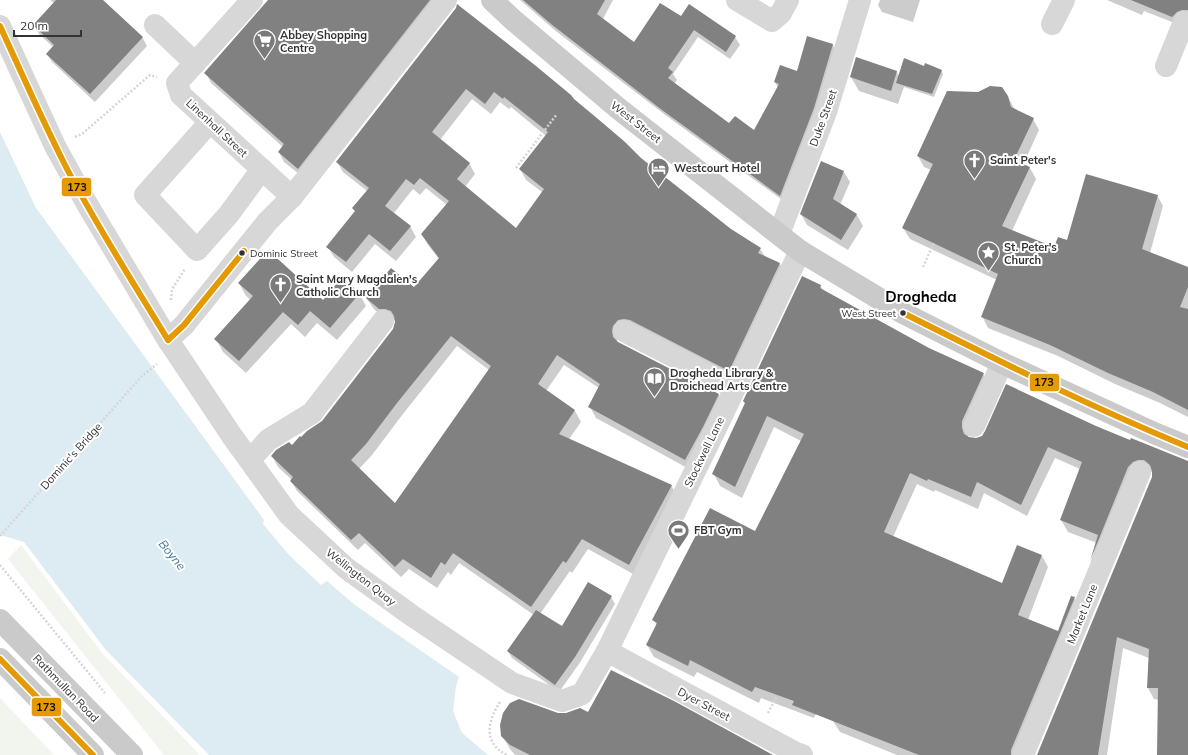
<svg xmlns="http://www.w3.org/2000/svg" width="1188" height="755" font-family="Mulish,sans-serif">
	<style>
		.green { fill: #f1f5ed }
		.water { fill: #ddebf3 }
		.shadow { fill: #0003; fill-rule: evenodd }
		.building { fill: #818181; fill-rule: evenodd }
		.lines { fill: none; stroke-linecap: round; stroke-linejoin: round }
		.path { stroke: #d6d6d6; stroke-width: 2.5; stroke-dasharray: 2 2; stroke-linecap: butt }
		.minor { stroke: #d7d7d7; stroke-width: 22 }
		.major { stroke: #cacaca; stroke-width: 22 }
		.bus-1-casing { stroke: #fff; stroke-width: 9 }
		.bus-1 { stroke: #e39a05; stroke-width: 6 }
		.bus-dot { fill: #333; stroke: #fff; stroke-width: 1.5 }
		.labels { text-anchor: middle; stroke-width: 4; stroke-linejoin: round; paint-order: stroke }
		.bus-label { font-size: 10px; fill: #333; stroke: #fff; text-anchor: start }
		.poi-label { font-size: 11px; font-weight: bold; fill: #333; stroke: #fff; text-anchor: start }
		.street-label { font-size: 11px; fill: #333; stroke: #fff }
		.water-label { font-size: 12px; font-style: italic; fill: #3f7597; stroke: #fff }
		.district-label { font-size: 15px; font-weight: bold; fill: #000; stroke: #fff }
		.line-badge { stroke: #fff; stroke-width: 1.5 }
		.pale-badge-label { font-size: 11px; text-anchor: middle; font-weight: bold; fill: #111 }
	</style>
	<rect width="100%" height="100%" fill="#fff"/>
	<!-- green -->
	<g class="green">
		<polygon points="21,545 102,653 200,755 164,755 8,559"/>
		<polygon points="0,698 54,755 0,755"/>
	</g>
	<!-- water -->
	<polygon class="water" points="0,132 36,208 264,520 263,524 289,555 321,585 327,581 355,605 459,677 456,686 453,711 462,733 488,755 209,755 106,650 24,542 0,535"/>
	<!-- shadow -->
	<g class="shadow">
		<polygon points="50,0 101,0 142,37 147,46 95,102 52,62 47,54 53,47 39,34 34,25 54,3"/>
		<polygon points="270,0 445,0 304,178 284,162 279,152 283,147 211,83 206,73"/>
		<polygon points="520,0 613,0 603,19 634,43 681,18 735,37 740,45 730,59 698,37 673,74 677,80 674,84 729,125 755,131 778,88 775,82 797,72 808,37 833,45 837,53 785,202 668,117 557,32"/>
		<polygon points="880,0 920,0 913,22 882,12 878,5"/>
		<polygon points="1107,0 1188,0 1188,17 1177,24 1144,11 1142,15"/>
		<path d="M 457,8 L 640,159 L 731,230 L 760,249 L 766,258 L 780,264 L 786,275 L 735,381 L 618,337 L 617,342 L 718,394 L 724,405 L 691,470 L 596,418 L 590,407 L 599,388 L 564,365 L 546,391 L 575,411 L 581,422 L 569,439 L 671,485 L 677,496 L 635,575 L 588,549 L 572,573 L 570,571 L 540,614 L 563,627 L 611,597 L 615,604 L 579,664 L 559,692 L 512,658 L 508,651 L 534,615 L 459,563 L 451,575 L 448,572 L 437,588 L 409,569 L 401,577 L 365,543 L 358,550 L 297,491 L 291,481 L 292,480 L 278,467 L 272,456 L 292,446 L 322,422 L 394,329 L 396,321 L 392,319 L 386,320 L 374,309 L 367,299 L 414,289 L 439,259 L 428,245 L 422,234 L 447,205 L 426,188 L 420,195 L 413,189 L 394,213 L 410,226 L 416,237 L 396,261 L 375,244 L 352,272 L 334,257 L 328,247 L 356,212 L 367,191 L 343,172 L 337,162 ZM 472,99 L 491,114 L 500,102 L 509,109 L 511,107 L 546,136 L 520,169 L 526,180 L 542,192 L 516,230 L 465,187 L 475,174 L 469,163 L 440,140 ZM 457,346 L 489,370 L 395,504 L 359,469 L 372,455 L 403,414 Z"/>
		<polygon points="856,58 897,72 899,77 925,67 941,70 943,74 934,97 904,87 898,104 859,91 851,77"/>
		<polygon points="978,93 1008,97 1015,110 1033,119 1039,130 1023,165 1030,168 1036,179 1012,231 1055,249 1157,195 1163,206 1150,253 1188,268 1188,417 1160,403 1115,384 1058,356 988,328 982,316 997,280 910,239 903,228 931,170 924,167 918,156"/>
		<polygon points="844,172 850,182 840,205 857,215 863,226 848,250 807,225 801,214"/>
		<polygon points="239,283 323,301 359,293 366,306 337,340 317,323 305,337 291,324 246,373 223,352 216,339 251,300 246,296"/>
		<polygon points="820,285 824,292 929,349 983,374 990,386 969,434 968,438 976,439 1095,427 1188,463 1188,755 1158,755 1159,700 1154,699 1148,688 1149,658 1123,648 1107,755 1038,755 1153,477 1152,472 1145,471 1097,572 1091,561 1097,543 1068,532 1061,520 1080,469 1055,458 1027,516 984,493 978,509 935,490 934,492 917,484 893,537 1002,585 1042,556 1048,567 1028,620 1059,632 1074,598 1081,610 1021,755 897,755 840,732 833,721 829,687 814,718 761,698 759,703 697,672 694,677 654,657 647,645 657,626 654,620 755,533 801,441 774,427 742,498 720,486 714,474 745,404 744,401"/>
		<polygon points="558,714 771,755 515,755 510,749 502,735"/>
	</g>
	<!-- building -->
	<g class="building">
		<polygon points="56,0 103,0 143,37 90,94 46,54 54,45 33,25"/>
		<polygon points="268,0 430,0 298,169 278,152 284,144 204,73"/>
		<polygon points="523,0 605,0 597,14 634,42 660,3 681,16 689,4 736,36 726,52 694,30 668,68 673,72 668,78 729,123 735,116 754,130 779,84 774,82 780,65 797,71 807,36 833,44 814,108 780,196 662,110 551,24"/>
		<polygon points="1131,0 1188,0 1188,10 1182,10 1177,12 1172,17"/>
		<path d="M 457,4 L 536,66 L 571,95 L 574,99 L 598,119 L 625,142 L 641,158 L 731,229 L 761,248 L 758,253 L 780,263 L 729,371 L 630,320 L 624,319 L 618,320 L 613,326 L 612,331 L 613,337 L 618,342 L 719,394 L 703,427 L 685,460 L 588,407 L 600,384 L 557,355 L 538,384 L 575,410 L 559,434 L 672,485 L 629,565 L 582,539 L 566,563 L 563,561 L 531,607 L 453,553 L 445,565 L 441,562 L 431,578 L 403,559 L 395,567 L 359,533 L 351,540 L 290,481 L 293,477 L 271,456 L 276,450 L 289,442 L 292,445 L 300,436 L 301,437 L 307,431 L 322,421 L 393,329 L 395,322 L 394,316 L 391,311 L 385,309 L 379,309 L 366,298 L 391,268 L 414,287 L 439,258 L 421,234 L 449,201 L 420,178 L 414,185 L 406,179 L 385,206 L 411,226 L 390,251 L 369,234 L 346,262 L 326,247 L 355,211 L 352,208 L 369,188 L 336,162 L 456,8 ZM 466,89 L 485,104 L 494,92 L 503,99 L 504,97 L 548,132 L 519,169 L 544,189 L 516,228 L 457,179 L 470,163 L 432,132 ZM 451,336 L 491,366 L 395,503 L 351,460 L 366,444 L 397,403 Z"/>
		<polygon points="856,57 897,71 891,91 850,77"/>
		<polygon points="904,58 924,66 925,63 942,70 932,94 896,83"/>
		<polygon points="990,86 1002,87 1008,96 1011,107 1034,118 1014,160 1030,167 1002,226 1054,247 1058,237 1067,240 1086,174 1158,195 1142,249 1188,267 1188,287 1180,307 1188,309 1188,410 1153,392 1108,373 1050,345 981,317 998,274 902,228 933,164 917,156 947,91 978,92"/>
		<polygon points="821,161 844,171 833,199 857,214 841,240 800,214"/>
		<polygon points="268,250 323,300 342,277 360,293 330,328 310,311 298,325 283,312 239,361 214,339 253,296 238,283"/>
		<polygon points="802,276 821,285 820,288 929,348 984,373 962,421 962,428 964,434 969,437 976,438 982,436 985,431 1006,384 1096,426 1130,440 1131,438 1188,461 1188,755 1157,755 1158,688 1147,688 1149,649 1117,637 1098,755 1037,755 1152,477 1152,471 1150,465 1144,460 1138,460 1133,462 1128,467 1090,561 1098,535 1060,520 1082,462 1048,447 1021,505 977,482 971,497 928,479 927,481 910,473 884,532 1002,583 1017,545 1042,555 1018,615 1058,631 1071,596 1075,597 1011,750 1011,755 919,755 792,705 794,701 755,687 752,692 690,660 688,666 646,645 657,623 652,620 710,508 755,531 804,434 767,416 735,487 712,474 745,403 743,401"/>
		<polygon points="588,582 612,596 575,657 555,685 507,651 536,610 562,626"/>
		<polygon points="611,670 674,701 773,755 530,755 510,745 501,736 500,725 503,713 510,703 519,699 558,713 566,713 580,708 588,712"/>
	</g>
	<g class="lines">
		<!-- path -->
		<g class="path">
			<polyline points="75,137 82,134 150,75 157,77"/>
			<polyline points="516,168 557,114"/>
			<polyline points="923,267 934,243"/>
			<polyline points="171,300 172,289 185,269"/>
			<polyline points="0,536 142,376 157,364"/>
			<polyline points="0,565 105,693"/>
			<path d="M 500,702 C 487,722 483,743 507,755"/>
			<polyline points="768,713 777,696"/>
		</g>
		<!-- minor -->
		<g class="minor">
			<polyline points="252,0 177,83 181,95 292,197"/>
			<polyline points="737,0 772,21 781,13 788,0"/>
			<polyline points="1052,24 1064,0"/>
			<polyline points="155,25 195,63"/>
			<polyline points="0,26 20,70 55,146 87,204 168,340 232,436 289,515 346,568 411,615 512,683 562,701 582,694 607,651 719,422 800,251"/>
			<polyline points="1166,66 1184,22"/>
			<polyline points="210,122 145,195 197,250 229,214 262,169"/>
			<polyline points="779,234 826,112 860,0"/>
			<polyline points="624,331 735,388"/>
			<polyline points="168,340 184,325 268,221 292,197 446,0"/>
			<polyline points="974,426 1002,363"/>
			<polyline points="250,460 268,440 312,413 383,321"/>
			<polyline points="607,651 796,753 802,755"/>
			<polyline points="1023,755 1140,472"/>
		</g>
		<!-- major -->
		<g class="major">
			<polyline points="492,0 512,19 619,109 800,251 903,313 1002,363 1154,433 1188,447"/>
			<polyline points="0,620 132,755"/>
			<polyline points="0,659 93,755"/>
		</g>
		<defs>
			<g id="bus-1">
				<path d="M 0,26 C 22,74 43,122 67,169 C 98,228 134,284 168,340"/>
				<path d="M 903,313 C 997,360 1091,407 1188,447"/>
				<polyline points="168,340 184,325 244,251"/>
				<polyline points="0,659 93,755"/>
			</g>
		</defs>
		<!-- bus-1 casing -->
		<use href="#bus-1" class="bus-1-casing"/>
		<!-- bus-1 -->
		<use href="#bus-1" class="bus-1"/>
	</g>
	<!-- icons -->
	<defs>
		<symbol id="supermarket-pin" viewBox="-11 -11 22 30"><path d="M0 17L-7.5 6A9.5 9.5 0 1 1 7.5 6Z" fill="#7a7a7a" stroke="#fff"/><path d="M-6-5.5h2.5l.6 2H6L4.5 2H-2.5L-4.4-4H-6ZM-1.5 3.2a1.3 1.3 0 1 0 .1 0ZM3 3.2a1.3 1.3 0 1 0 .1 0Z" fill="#fff"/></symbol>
		<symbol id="church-pin" viewBox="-11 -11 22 30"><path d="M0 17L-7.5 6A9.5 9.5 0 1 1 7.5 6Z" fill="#7a7a7a" stroke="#fff"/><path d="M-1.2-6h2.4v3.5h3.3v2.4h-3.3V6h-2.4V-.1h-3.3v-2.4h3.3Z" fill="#fff"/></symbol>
		<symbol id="hotel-pin" viewBox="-11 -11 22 30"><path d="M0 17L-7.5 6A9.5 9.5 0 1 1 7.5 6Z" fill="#7a7a7a" stroke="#fff"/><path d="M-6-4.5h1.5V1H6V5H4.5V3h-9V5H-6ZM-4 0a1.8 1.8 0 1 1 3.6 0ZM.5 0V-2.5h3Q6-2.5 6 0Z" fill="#fff"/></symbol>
		<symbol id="sight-pin" viewBox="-11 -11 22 30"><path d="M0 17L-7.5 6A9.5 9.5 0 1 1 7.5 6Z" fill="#7a7a7a" stroke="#fff"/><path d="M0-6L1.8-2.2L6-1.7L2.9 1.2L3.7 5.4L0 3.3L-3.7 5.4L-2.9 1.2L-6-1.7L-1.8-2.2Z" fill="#fff"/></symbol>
		<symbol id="library-pin" viewBox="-11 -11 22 30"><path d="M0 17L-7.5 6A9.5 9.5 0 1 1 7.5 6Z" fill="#7a7a7a" stroke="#fff"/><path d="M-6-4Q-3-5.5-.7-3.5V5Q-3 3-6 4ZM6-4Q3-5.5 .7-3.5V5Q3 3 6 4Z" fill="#fff"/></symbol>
		<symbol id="stadium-pin" viewBox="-11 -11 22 30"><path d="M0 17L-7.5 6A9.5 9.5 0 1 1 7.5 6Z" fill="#7a7a7a" stroke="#fff"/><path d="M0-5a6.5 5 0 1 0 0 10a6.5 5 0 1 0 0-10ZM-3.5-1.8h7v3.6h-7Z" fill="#fff"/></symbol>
	</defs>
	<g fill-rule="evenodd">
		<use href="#supermarket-pin" x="252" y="28" width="25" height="34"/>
		<use href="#church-pin" x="962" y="148" width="25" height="34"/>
		<use href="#hotel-pin" x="646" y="156" width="25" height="34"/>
		<use href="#sight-pin" x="976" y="240" width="25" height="34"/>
		<use href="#church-pin" x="268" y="272" width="25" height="34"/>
		<use href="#library-pin" x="642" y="366" width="25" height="34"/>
		<use href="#stadium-pin" x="666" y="518" width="25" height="34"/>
	</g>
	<!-- markers -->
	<g class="bus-dot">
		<circle cx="242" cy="253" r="3.5"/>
		<circle cx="903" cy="313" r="3.5"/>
	</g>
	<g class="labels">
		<!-- bus labels -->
		<g class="bus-label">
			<text x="250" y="257">Dominic Street</text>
			<text x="896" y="317" text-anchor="end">West Street</text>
		</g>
		<!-- poi labels -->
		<g class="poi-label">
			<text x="280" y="39">Abbey Shopping<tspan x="280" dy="13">Centre</tspan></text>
			<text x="990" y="164">Saint Peter's</text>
			<text x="674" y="172">Westcourt Hotel</text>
			<text x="1004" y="251">St. Peter's<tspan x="1004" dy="13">Church</tspan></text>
			<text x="296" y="283">Saint Mary Magdalen's<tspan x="296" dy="13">Catholic Church</tspan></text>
			<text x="670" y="377">Drogheda Library &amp;<tspan x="670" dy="13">Droichead Arts Centre</tspan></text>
			<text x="694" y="534">FBT Gym</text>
		</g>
		<!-- street labels -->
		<g class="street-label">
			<text transform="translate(823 118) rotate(-70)" y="4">Duke Street</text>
			<text transform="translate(636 122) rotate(38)" y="4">West Street</text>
			<text transform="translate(217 128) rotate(43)" y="4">Linenhall Street</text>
			<text transform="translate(704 452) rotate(-64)" y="4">Stockwell Lane</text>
			<text transform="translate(71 456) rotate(-48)" y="4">Dominic's Bridge</text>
			<text transform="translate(361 577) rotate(38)" y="4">Wellington Quay</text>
			<text transform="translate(1082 614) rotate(-68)" y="4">Market Lane</text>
			<text transform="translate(66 688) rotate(46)" y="4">Rathmullan Road</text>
			<text transform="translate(704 704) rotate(28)" y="4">Dyer Street</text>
		</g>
		<!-- water labels -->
		<g class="water-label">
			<text transform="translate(172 555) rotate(51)" y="4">Boyne</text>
		</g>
		<!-- district labels -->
		<g class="district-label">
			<text x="921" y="302">Drogheda</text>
		</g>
	</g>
	<g class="line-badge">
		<rect x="61" y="177" width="31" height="20" rx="4" fill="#e39a05"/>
		<rect x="1029" y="373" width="31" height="19" rx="4" fill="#e39a05"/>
		<rect x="31" y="697" width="31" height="20" rx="4" fill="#e39a05"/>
	</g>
	<g class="pale-badge-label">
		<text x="77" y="191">173</text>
		<text x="1044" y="386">173</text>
		<text x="46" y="711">173</text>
	</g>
	<!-- scale -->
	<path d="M14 30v6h67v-6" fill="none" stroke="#333333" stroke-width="2"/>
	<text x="20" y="30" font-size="12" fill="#333333" stroke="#ffffff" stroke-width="3" paint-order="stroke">20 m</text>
</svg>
